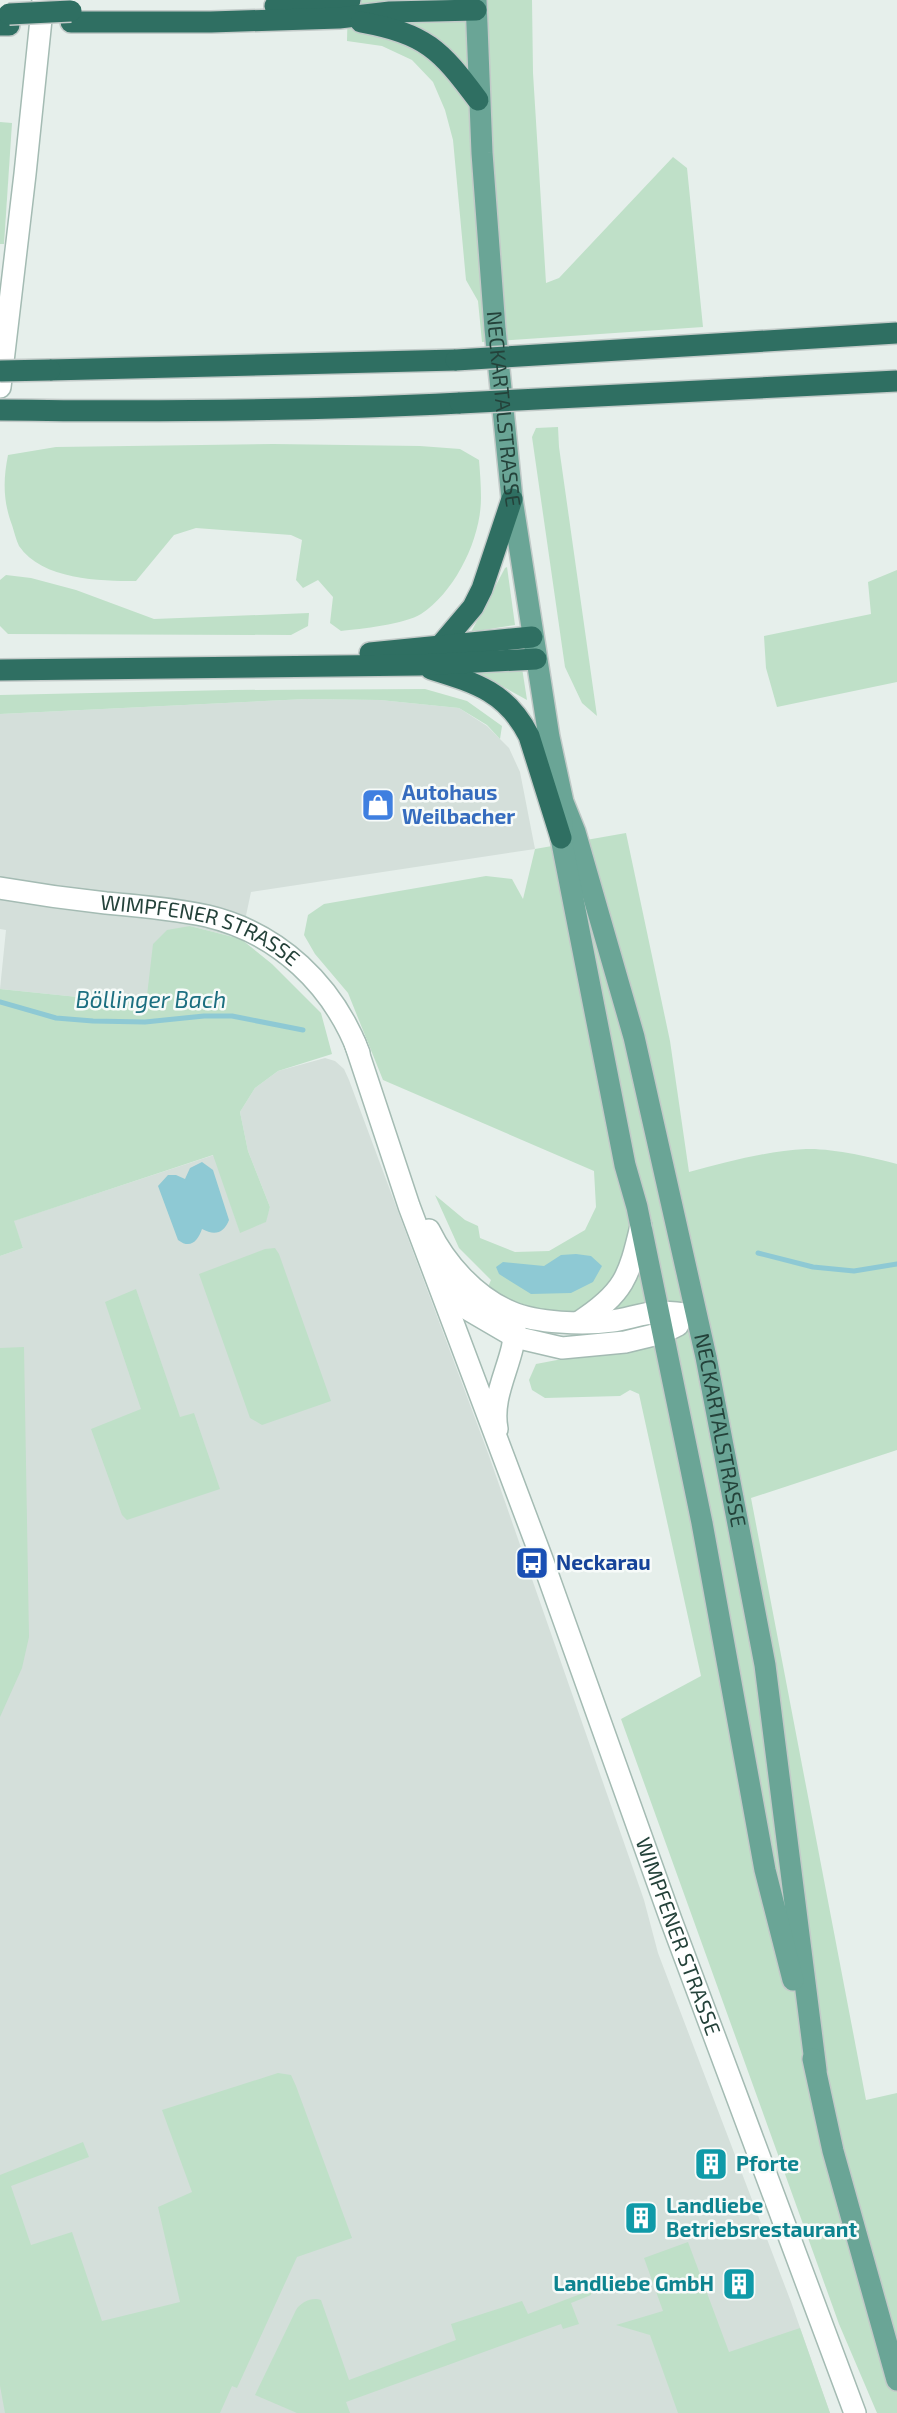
<svg xmlns="http://www.w3.org/2000/svg" width="897" height="2413" font-family="'Exo 2',sans-serif">
	<style>
		.built { fill: #d4dfda }
		.green { fill: #bfe0c8 }
		.water { fill: #8ec9d4 }
		.lines { fill: none; stroke-linecap: round; stroke-linejoin: round }
		.stream { stroke: #8ec9d4; stroke-width: 5 }
		.secondary-casing { stroke: #a4bbb3; stroke-width: 24 }
		.primary-casing { stroke: #c2cac8; stroke-width: 24 }
		.highway-casing { stroke: #c2cac8; stroke-width: 24 }
		.secondary { stroke: #fff; stroke-width: 21 }
		.primary { stroke: #6aa596; stroke-width: 21 }
		.highway { stroke: #2f6f62; stroke-width: 21 }
		.highway-bridge-casing { stroke: #c2cac8; stroke-width: 24; stroke-linecap: butt }
		.highway-bridge { stroke: #2f6f62; stroke-width: 21 }
		.labels { text-anchor: middle; stroke-width: 5; stroke-linejoin: round; paint-order: stroke }
		.street-label { font-size: 21px; fill: #24423a; stroke: #f7fbf9 }
		.shop-label { font-size: 21px; font-weight: bold; fill: #366cbe; stroke: #f7fbf9; text-anchor: start }
		.transit-label { font-size: 21px; font-weight: bold; fill: #164399; stroke: #f7fbf9; text-anchor: start }
		.culture-label { font-size: 21px; font-weight: bold; fill: #0d838f; stroke: #f7fbf9; text-anchor: start }
		.water-label { font-size: 23px; font-style: italic; fill: #1c6f80; stroke: #f7fbf9 }
	</style>
	<rect width="100%" height="100%" fill="#e6efeb"/>
	<!-- built -->
	<g class="built">
		<polygon points="306,699 380,700 459,708 487,726 509,748 520,772 535,849 251,892 241,939 190,926 146,1004 0,989 6,930 0,929 0,714"/>
		<polygon points="325,1058 335,1061 344,1069 349,1080 488,1453 644,1900 658,1953 791,2302 830,2413 0,2413 0,1256 23,1248 13,1221 214,1155 240,1232 265,1222 270,1207 248,1151 240,1112 255,1088 278,1071"/>
	</g>
	<!-- green -->
	<g class="green">
		<polygon points="348,0 532,0 533,73 546,283 559,278 673,157 687,168 703,327 482,342 478,301 466,280 453,140 445,110 433,82 412,60 382,46 347,41"/>
		<polygon points="0,122 12,123 4,244 0,244"/>
		<polygon points="558,427 559,447 597,716 582,703 565,667 532,437 536,428"/>
		<path d="M 273,444 L 420,446 L 460,449 L 479,460 C 480,472 481,485 481,498 C 481,539 455,592 421,614 C 406,624 360,629 341,631 L 330,623 L 333,597 L 318,580 L 303,588 L 296,580 L 302,540 L 291,535 L 196,528 L 174,535 L 136,581 C 100,581 42,580 19,546 C 16,540 14,531 12,525 C 3,501 3,480 8,455 L 56,447 Z"/>
		<polygon points="507,567 515,625 471,632 505,568"/>
		<polygon points="897,570 897,682 777,707 766,668 764,636 871,614 868,582"/>
		<polygon points="6,575 31,578 76,590 154,619 309,613 308,626 291,635 8,634 0,626 0,580"/>
		<polygon points="522,668 527,700 471,669"/>
		<polygon points="425,689 467,701 502,726 500,739 487,725 459,708 380,700 306,699 0,714 0,695 230,690"/>
		<path d="M 626,833 L 670,1041 L 689,1172 C 727,1162 766,1151 806,1149 C 831,1148 872,1157 897,1164 L 897,1450 L 751,1498 L 866,2100 L 897,2093 L 897,2413 L 877,2413 L 839,2324 L 621,1719 L 701,1676 L 639,1394 L 630,1390 L 620,1396 L 545,1398 L 532,1390 L 529,1380 L 536,1364 L 557,1360 L 630,1352 L 622,1313 L 543,1310 L 512,1301 L 488,1287 L 491,1280 L 459,1248 L 435,1195 L 465,1220 L 478,1226 L 480,1238 L 515,1252 L 549,1251 L 585,1230 L 596,1207 L 594,1171 L 383,1080 L 348,993 L 315,954 L 304,935 L 308,915 L 324,904 L 486,876 L 512,879 L 523,899 L 535,849 Z"/>
		<polygon points="190,926 241,939 272,964 321,1013 332,1054 278,1071 255,1088 240,1112 248,1151 270,1207 266,1222 240,1233 213,1155 14,1221 23,1248 0,1256 0,989 146,1004 153,944 167,930"/>
		<polygon points="275,1248 279,1254 331,1401 262,1425 250,1418 199,1274 265,1249"/>
		<polygon points="136,1289 180,1417 194,1413 220,1489 127,1520 122,1515 91,1429 141,1409 105,1302"/>
		<polygon points="24,1347 29,1637 22,1668 0,1717 0,1348"/>
		<polygon points="278,2073 291,2075 296,2086 352,2238 297,2257 237,2388 232,2386 220,2413 5,2413 0,2386 0,2175 83,2142 89,2157 11,2186 31,2245 72,2232 102,2321 180,2302 158,2207 192,2192 162,2110"/>
		<polygon points="688,2242 729,2352 800,2328 830,2413 678,2413 650,2335 616,2325 663,2311 644,2258"/>
		<path d="M 591,2290 L 591,2295 L 571,2303 L 579,2324 L 563,2329 L 561,2324 L 346,2402 L 350,2413 L 297,2413 L 255,2395 L 296,2310 C 301,2302 312,2297 321,2300 L 349,2380 L 456,2340 L 451,2324 L 522,2301 L 528,2314 Z"/>
	</g>
	<!-- water -->
	<g class="water">
		<path d="M 202,1162 L 213,1170 L 229,1220 C 224,1233 215,1236 202,1229 C 198,1240 191,1250 178,1240 L 158,1186 L 168,1175 L 176,1175 L 185,1179 L 190,1168 Z"/>
		<polygon points="576,1254 591,1256 602,1266 593,1282 571,1293 531,1294 499,1274 496,1267 503,1262 544,1266 561,1255"/>
	</g>
	<g class="lines">
		<!-- stream -->
		<g class="stream">
			<polyline points="0,1002 56,1018 93,1021 145,1022 204,1016 232,1016 303,1030"/>
			<polyline points="758,1253 813,1267 854,1271 897,1264"/>
		</g>
		<defs>
			<g id="secondary">
				<polyline points="0,387 25,174 43,0"/>
				<path id="s1" d="M 0,888 C 35,894 70,899 106,903 C 140,906 174,909 207,916 C 279,933 333,985 359,1053"/>
				<path id="s2" d="M 355,1043 L 409,1206 L 542,1559 L 671,1920 L 855,2413"/>
				<path d="M 429,1230 C 445,1263 475,1297 511,1312 C 536,1323 584,1325 612,1321 C 627,1319 643,1313 659,1312 C 671,1312 684,1314 696,1315"/>
				<polyline points="440,1280 467,1309 515,1337 562,1348 625,1342 662,1333 678,1325"/>
				<path d="M 579,1322 C 624,1293 629,1277 641,1226"/>
				<path d="M 497,1429 C 490,1392 516,1360 515,1324"/>
			</g>
			<g id="primary">
				<path id="s3" d="M 476,0 L 482,153 L 495,329 L 512,499 L 549,737 L 563,802 L 575,832 L 634,1037 L 706,1357 L 765,1665 L 816,2070"/>
				<polyline points="562,821 561,838 625,1165 637,1207 702,1523 765,1870 793,1980"/>
				<polyline points="813,2059 833,2151 897,2380"/>
			</g>
			<g id="highway">
				<polyline points="275,6 350,0"/>
				<polyline points="71,22 211,22 339,18 390,12 476,10"/>
				<path d="M 361,22 C 426,34 440,49 478,100"/>
				<polyline points="0,25 9,25"/>
				<polyline points="50,370 456,360"/>
				<path d="M 0,410 C 153,412 307,411 460,403"/>
				<polyline points="440,646 473,607 482,589 512,499"/>
				<polyline points="370,653 532,637"/>
				<path d="M 431,669 C 476,683 507,692 529,736 L 561,838"/>
				<polyline points="0,670 419,665 536,659"/>
			</g>
		</defs>
		<!-- secondary casing -->
		<use href="#secondary" class="secondary-casing"/>
		<!-- primary casing -->
		<use href="#primary" class="primary-casing"/>
		<!-- highway casing -->
		<use href="#highway" class="highway-casing"/>
		<!-- secondary -->
		<use href="#secondary" class="secondary"/>
		<!-- primary -->
		<use href="#primary" class="primary"/>
		<!-- highway -->
		<use href="#highway" class="highway"/>
		<defs>
			<g id="highway-bridge">
				<polyline points="9,14 71,11"/>
				<polyline points="456,360 897,333"/>
				<polyline points="0,371 50,370"/>
				<polyline points="460,403 897,381"/>
			</g>
		</defs>
		<!-- highway-bridge casing -->
		<use href="#highway-bridge" class="highway-bridge-casing"/>
		<!-- highway-bridge -->
		<use href="#highway-bridge" class="highway-bridge"/>
	</g>
	<!-- icons -->
	<defs>
		<symbol id="shop-square" viewBox="-11 -11 22 22"><rect x="-9" y="-9" width="18" height="18" rx="4" fill="#3f7fe0" stroke="#f7fbf9"/><path d="M-5-2.5h2.3a2.7 3.5 0 0 1 5.4 0H5L5.5 6h-11ZM-1.5-2.5h3a1.5 2.3 0 0 0-3 0Z" fill="#fff"/></symbol>
		<symbol id="bus-square" viewBox="-11 -11 22 22"><rect x="-9" y="-9" width="18" height="18" rx="4" fill="#1a4fb4" stroke="#f7fbf9"/><path d="M-5-6H5V4H4V6H2V4H-2V6H-4V4H-5ZM-3.5-4V0h7V-4ZM-3.5 1.2v1.5H-2V1.2ZM2 1.2v1.5H3.5V1.2Z" fill="#fff"/></symbol>
		<symbol id="building-square" viewBox="-11 -11 22 22"><rect x="-9" y="-9" width="18" height="18" rx="4" fill="#0f9aa8" stroke="#f7fbf9"/><path d="M-4-6H4V6H1V3H-1V6H-4ZM-2.5-4.3h1.7v1.8h-1.7ZM.8-4.3h1.7v1.8H.8ZM-2.5-1h1.7V.8h-1.7ZM.8-1h1.7V.8H.8Z" fill="#fff"/></symbol>
	</defs>
	<g fill-rule="evenodd">
		<use href="#shop-square" x="359" y="786" width="38" height="38"/>
		<use href="#bus-square" x="513" y="1544" width="38" height="38"/>
		<use href="#building-square" x="692" y="2145" width="38" height="38"/>
		<use href="#building-square" x="622" y="2199" width="38" height="38"/>
		<use href="#building-square" x="720" y="2265" width="38" height="38"/>
	</g>
	<g class="labels">
		<!-- street labels -->
		<g class="street-label">
			<text dy="7" stroke="none"><textPath href="#s3" startOffset="410">NECKARTALSTRASSE</textPath></text>
			<text dy="7" stroke="none"><textPath href="#s1" startOffset="206">WIMPFENER STRASSE</textPath></text>
			<text dy="7" stroke="none"><textPath href="#s3" startOffset="1456">NECKARTALSTRASSE</textPath></text>
			<text dy="7" stroke="none"><textPath href="#s2" startOffset="950">WIMPFENER STRASSE</textPath></text>
		</g>
		<!-- shop labels -->
		<g class="shop-label">
			<text x="402" y="800">Autohaus<tspan x="402" dy="24">Weilbacher</tspan></text>
		</g>
		<!-- transit labels -->
		<g class="transit-label">
			<text x="556" y="1570">Neckarau</text>
		</g>
		<!-- culture labels -->
		<g class="culture-label">
			<text x="736" y="2171">Pforte</text>
			<text x="666" y="2213">Landliebe<tspan x="666" dy="24">Betriebsrestaurant</tspan></text>
			<text x="714" y="2291" text-anchor="end">Landliebe GmbH</text>
		</g>
		<!-- water labels -->
		<g class="water-label">
			<text x="151" y="1008">Böllinger Bach</text>
		</g>
	</g>
</svg>
